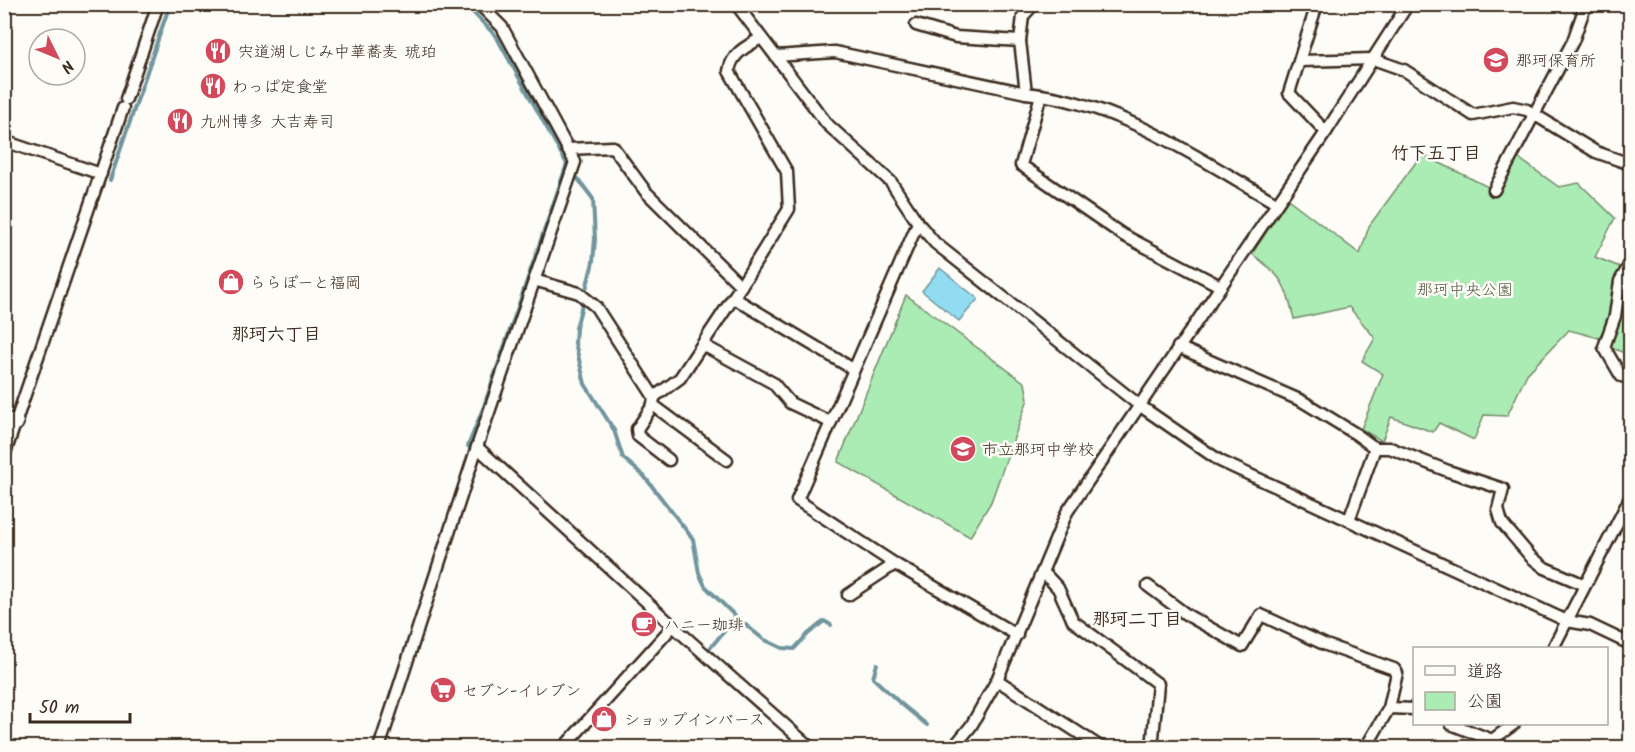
<svg xmlns="http://www.w3.org/2000/svg" width="1635" height="752" font-family="Kalam,'Klee One',sans-serif">
	<style>
		.green { fill: #abebb4; stroke: #738a69; stroke-width: 1.5 }
		.water { fill: #91dcf1; stroke: #6f959d; stroke-width: 1.5 }
		.lines { fill: none; stroke-linecap: round; stroke-linejoin: round }
		.stream { stroke: #6f959d; stroke-width: 4 }
		.minor-casing { stroke: #3b2a1e; stroke-width: 15 }
		.tertiary-casing { stroke: #3b2a1e; stroke-width: 18 }
		.minor { stroke: #fdfcf7; stroke-width: 10 }
		.tertiary { stroke: #fdfcf7; stroke-width: 14 }
		.labels { text-anchor: middle; stroke-width: 5; stroke-linejoin: round; paint-order: stroke }
		.poi-label { font-size: 16px; fill: #3b2a1e; stroke: #fdfcf7; text-anchor: start }
		.park-label { font-size: 16px; fill: #575a44; stroke: #fdfcf7 }
		.neighbourhood-label { font-size: 18px; font-weight: bold; fill: #3b2a1e; stroke: #fdfcf7 }
	</style>
	<rect width="100%" height="100%" fill="#fdfcf7"/>
	<filter id="ink" filterUnits="userSpaceOnUse"><feTurbulence type="fractalNoise" baseFrequency=".0167" numOctaves="2"/><feDisplacementMap in="SourceGraphic" scale="12" xChannelSelector="R" yChannelSelector="G"/><feConvolveMatrix kernelMatrix="1 2 1 2 8 2 1 2 1" color-interpolation-filters="sRGB"/></filter>
	<g filter="url(#ink)">
		<!-- green -->
		<g class="green">
			<path d="M 1422,154 L 1498,192 L 1517,157 L 1559,187 L 1579,183 L 1615,218 L 1595,257 L 1625,269 L 1611,315 L 1599,338 L 1569,330 L 1527,374 L 1507,416 L 1484,415 L 1474,440 L 1439,423 L 1433,432 L 1391,417 L 1382,441 L 1361,429 L 1383,374 L 1362,361 L 1375,338 L 1349,307 L 1294,319 C 1286,284 1282,276 1252,254 L 1288,199 L 1360,254 L 1369,226 Z"/>
			<polygon points="1624,286 1630,289 1630,352 1626,354 1606,345"/>
			<polygon points="906,295 1025,383 1028,399 991,502 970,537 838,462"/>
		</g>
		<!-- water -->
		<polygon class="water" points="940,268 978,299 959,321 922,291"/>
		<g class="lines">
			<!-- stream -->
			<g class="stream">
				<polyline points="465,4 496,36 567,164 484,406 468,446 474,451"/>
				<polyline points="573,172 593,199 595,239 593,262 576,328 575,343 585,384 614,430 623,458 644,476 693,539 699,573 705,586 736,617 763,639 782,648 794,649 808,634 824,621 831,625"/>
				<polyline points="110,180 170,4"/>
				<polyline points="706,653 736,617"/>
				<polyline points="877,664 873,678 899,702 927,725"/>
			</g>
			<defs>
				<g id="minor">
					<polyline points="736,4 827,124 891,182 918,223 935,243 1139,405 1220,461 1567,621 1590,625 1630,644"/>
					<polyline points="1138,4 1159,4"/>
					<polyline points="1317,4 1289,93 1326,132"/>
					<polyline points="916,25 956,37 1020,41"/>
					<path d="M 776,56 L 835,52 L 1026,93 C 1118,102 1198,158 1276,203"/>
					<polyline points="1301,61 1373,59 1404,70 1473,115 1513,107 1527,110 1596,152 1630,164"/>
					<polyline points="1026,93 1020,41 1023,16 1034,4"/>
					<polyline points="1041,95 1021,165 1123,235 1220,286"/>
					<polyline points="126,99 158,4"/>
					<polyline points="4,141 101,174"/>
					<polyline points="1494,190 1573,41 1586,4"/>
					<polyline points="1630,264 1620,281 1615,316 1604,347 1621,376 1630,378"/>
					<polyline points="534,280 579,293 596,307 654,397 680,378 741,286 646,192 613,147 567,149"/>
					<path d="M 741,286 L 789,209 L 787,172 L 729,71 C 732,53 746,47 761,38"/>
					<polyline points="734,298 853,369"/>
					<polyline points="703,345 773,383 790,403 830,422"/>
					<polyline points="1178,347 1302,401 1356,434 1375,448 1349,520"/>
					<polyline points="654,397 653,405 727,460"/>
					<polyline points="653,405 637,429 638,436 669,460"/>
					<polyline points="477,447 673,626 563,748"/>
					<polyline points="1375,448 1390,448 1448,471 1503,489 1498,509 1502,523 1531,557 1545,568 1585,585"/>
					<polyline points="4,456 123,108"/>
					<polyline points="895,564 797,500 918,223"/>
					<polyline points="1043,572 1058,588 1073,621 1158,684 1152,748"/>
					<polyline points="1148,586 1187,615 1242,646 1261,615 1326,645 1394,669 1397,673 1389,708 1369,742 1367,748"/>
					<polyline points="848,595 895,564 1017,635"/>
					<polyline points="673,626 811,748"/>
					<polyline points="1553,648 1630,498"/>
					<polyline points="997,680 1102,748"/>
					<polyline points="1389,708 1414,709"/>
					<polyline points="1451,724 1492,740 1498,748"/>
					<polyline points="379,748 477,447 575,162 502,27 479,4"/>
					<polyline points="953,748 971,726 997,680 1067,512 1326,132 1408,4"/>
					<polyline points="1486,748 1492,740 1514,724"/>
				</g>
				<polyline id="tertiary" points="4,419 16,423"/>
			</defs>
			<!-- minor casing -->
			<use href="#minor" class="minor-casing"/>
			<!-- tertiary casing -->
			<use href="#tertiary" class="tertiary-casing"/>
			<!-- minor -->
			<use href="#minor" class="minor"/>
			<!-- tertiary -->
			<use href="#tertiary" class="tertiary"/>
		</g>
	</g>
	<!-- icons -->
	<defs>
		<symbol id="restaurant-disc" viewBox="-11 -11 22 22"><circle r="9.5" fill="#d1495b" stroke="#fdfcf7"/><path d="M-5-6h1v4h1v-4h1v4h1v-4h1v5L-1.5 .5V6h-2V.5L-5-1ZM5-6V6H3V1.5H1.5Q1.5-4 5-6Z" fill="#fff"/></symbol>
		<symbol id="school-disc" viewBox="-11 -11 22 22"><circle r="9.5" fill="#d1495b" stroke="#fdfcf7"/><path d="M0-5L7-2L0 1L-7-2ZM-4 1L0 2.5L4 1V4Q0 6-4 4Z" fill="#fff"/></symbol>
		<symbol id="shop-disc" viewBox="-11 -11 22 22"><circle r="9.5" fill="#d1495b" stroke="#fdfcf7"/><path d="M-5-2.5h2.3a2.7 3.5 0 0 1 5.4 0H5L5.5 6h-11ZM-1.5-2.5h3a1.5 2.3 0 0 0-3 0Z" fill="#fff"/></symbol>
		<symbol id="cafe-disc" viewBox="-11 -11 22 22"><circle r="9.5" fill="#d1495b" stroke="#fdfcf7"/><path d="M-5.5-4.5H6V0H3Q3 3.5 0 3.5H-2.5Q-5.5 3.5-5.5 0ZM3-3.2v2h1.7v-2ZM-6 4.5H4V6H-6Z" fill="#fff"/></symbol>
		<symbol id="supermarket-disc" viewBox="-11 -11 22 22"><circle r="9.5" fill="#d1495b" stroke="#fdfcf7"/><path d="M-6-5.5h2.5l.6 2H6L4.5 2H-2.5L-4.4-4H-6ZM-1.5 3.2a1.3 1.3 0 1 0 .1 0ZM3 3.2a1.3 1.3 0 1 0 .1 0Z" fill="#fff"/></symbol>
	</defs>
	<g fill-rule="evenodd">
		<use href="#restaurant-disc" x="203" y="36" width="30" height="30"/>
		<use href="#school-disc" x="1481" y="45" width="30" height="30"/>
		<use href="#restaurant-disc" x="198" y="71" width="30" height="30"/>
		<use href="#restaurant-disc" x="165" y="106" width="30" height="30"/>
		<use href="#shop-disc" x="216" y="267" width="30" height="30"/>
		<use href="#school-disc" x="948" y="434" width="30" height="30"/>
		<use href="#cafe-disc" x="629" y="609" width="30" height="30"/>
		<use href="#supermarket-disc" x="428" y="675" width="30" height="30"/>
		<use href="#shop-disc" x="589" y="704" width="30" height="30"/>
	</g>
	<g class="labels">
		<!-- poi labels -->
		<g class="poi-label">
			<text x="238" y="57">宍道湖しじみ中華蕎麦 琥珀</text>
			<text x="1516" y="66">那珂保育所</text>
			<text x="232" y="92">わっぱ定食堂</text>
			<text x="200" y="127">九州博多 大吉寿司</text>
			<text x="250" y="288">ららぽーと福岡</text>
			<text x="982" y="455">市立那珂中学校</text>
			<text x="664" y="630">ハニー珈琲</text>
			<text x="462" y="696">セブン-イレブン</text>
			<text x="624" y="725">ショップインバース</text>
		</g>
		<!-- park labels -->
		<g class="park-label">
			<text x="1465" y="295">那珂中央公園</text>
		</g>
		<!-- neighbourhood labels -->
		<g class="neighbourhood-label">
			<text x="1436" y="159">竹下五丁目</text>
			<text x="276" y="340">那珂六丁目</text>
			<text x="1137" y="625">那珂二丁目</text>
		</g>
	</g>
	<!-- margin -->
	<rect width="1635" height="752" fill="none" stroke="#fdfcf7" stroke-width="24"/>
	<rect x="12" y="12" width="1611" height="728" fill="none" stroke="#3b2a1e" stroke-width="2" filter="url(#ink)"/>
	<!-- legend -->
	<rect x="1413" y="647" width="195" height="78" fill="#fdfcf7" stroke="#afa8a0" stroke-width="1.5"/>
	<rect x="1425" y="666" width="30" height="9" fill="#fdfcf7" stroke="#afa8a0" stroke-width="1.5"/>
	<text x="1467" y="677" font-size="18" fill="#3b2a1e">道路</text>
	<rect x="1425" y="692" width="30" height="18" fill="#abebb4" stroke="#afa8a0" stroke-width="1.5"/>
	<text x="1467" y="707" font-size="18" fill="#3b2a1e">公園</text>
	<!-- north arrow -->
	<g transform="translate(57 57) rotate(133)"><circle r="28" fill="#fdfcf7" stroke="#afa8a0" stroke-width="1.5"/>
	<path d="M0-4.5L10 22L0 15L-10 22Z" fill="#d1495b"/>
	<text y="-9" font-size="16" font-weight="bold" text-anchor="middle" fill="#3b2a1e">N</text>
	</g>
	<!-- scale -->
	<path d="M30 713v9h100v-9" fill="none" stroke="#3b2a1e" stroke-width="3"/>
	<text x="39" y="713" font-size="18" fill="#3b2a1e" stroke="#fdfcf7" stroke-width="4.5" paint-order="stroke">50 m</text>
</svg>
